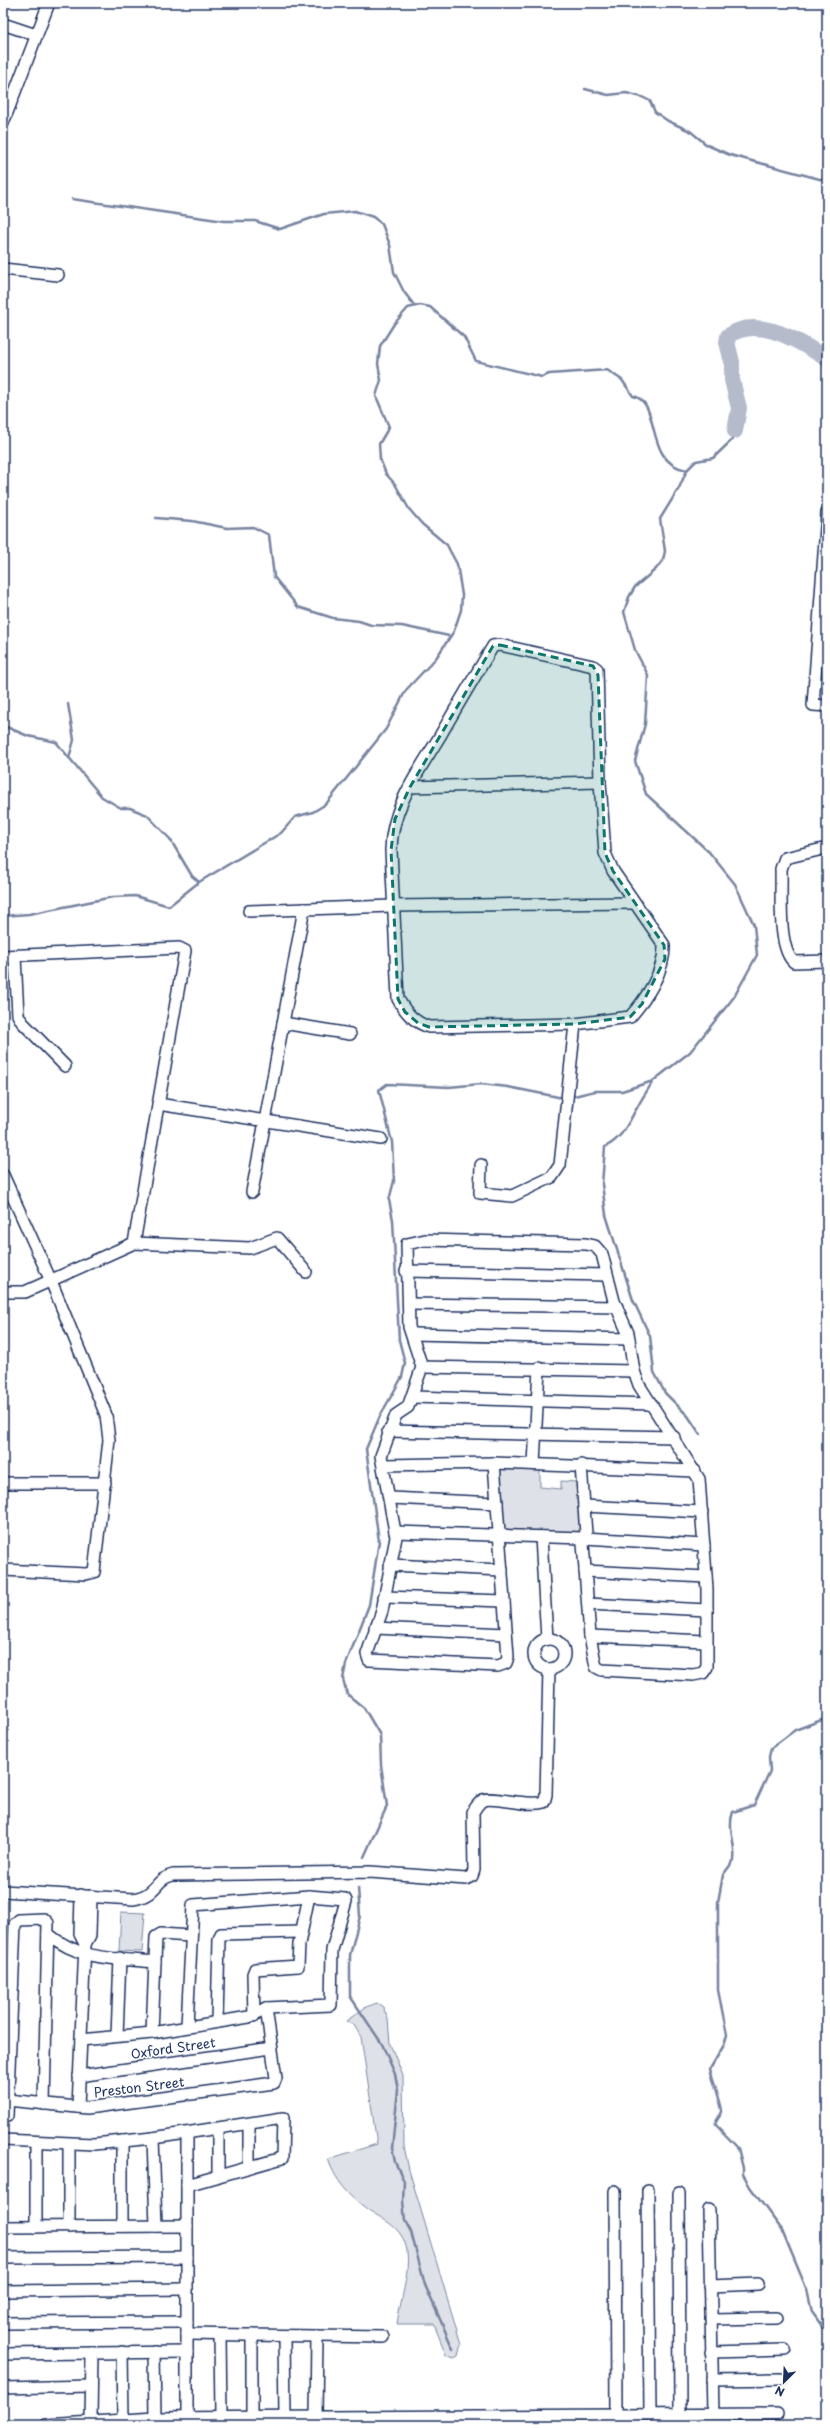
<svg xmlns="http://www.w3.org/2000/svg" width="830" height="2428" font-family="'Playpen Sans',sans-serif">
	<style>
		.green { fill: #dee1e7; stroke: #7c88a2 }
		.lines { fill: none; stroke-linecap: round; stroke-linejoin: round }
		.stream { stroke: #77839f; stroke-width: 2.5 }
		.river { stroke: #b5bbca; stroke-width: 16 }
		.minor-casing { stroke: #1b2f5e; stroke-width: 14 }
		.minor { stroke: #fff; stroke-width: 11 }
		.marked { fill: #0f766e; fill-opacity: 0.2; stroke: #0f766e; stroke-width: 3; stroke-dasharray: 8 5; stroke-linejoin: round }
		.labels { text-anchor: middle; stroke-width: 3; stroke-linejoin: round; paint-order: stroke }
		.street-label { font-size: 13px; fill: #1b2f5e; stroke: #fff }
	</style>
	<rect width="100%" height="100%" fill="#fff"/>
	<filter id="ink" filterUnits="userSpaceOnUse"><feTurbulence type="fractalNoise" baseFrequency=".025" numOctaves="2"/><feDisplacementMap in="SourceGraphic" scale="8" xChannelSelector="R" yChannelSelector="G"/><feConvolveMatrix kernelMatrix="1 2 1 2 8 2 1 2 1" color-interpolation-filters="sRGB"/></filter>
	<g filter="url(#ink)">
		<!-- green -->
		<g class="green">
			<polygon points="540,1468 540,1487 561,1489 561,1481 577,1482 581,1534 503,1533 497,1469"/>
			<polygon points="121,1912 145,1913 142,1952 119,1951"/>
			<path d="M 377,2003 L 383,2007 L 388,2019 L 390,2044 L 403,2076 L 404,2146 L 409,2170 L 461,2344 L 458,2356 L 454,2358 L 446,2355 L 434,2324 L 397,2324 C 400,2301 410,2274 407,2251 C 403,2227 385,2221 367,2209 C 349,2196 335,2180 328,2159 L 377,2144 L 361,2037 L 354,2025 L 346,2021 L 366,2007 Z"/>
		</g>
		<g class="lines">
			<!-- stream -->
			<g class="stream">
				<polyline points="585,89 608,95 626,93 642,97 650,101 655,112 668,121 690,131 707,145 730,155 827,181"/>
				<polyline points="72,199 224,221 255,221 280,229 324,214 355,211 373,217 382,224 390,245 394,272 404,292 414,305"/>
				<polyline points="156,518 192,521 227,528 253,527 269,535 274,577 298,607 333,618 359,621 371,625 402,626 449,636"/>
				<polyline points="68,704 74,740 69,758"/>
				<polyline points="4,726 28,736 56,742 102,797 121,808 130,808 147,815 170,839 192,876 199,882"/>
				<path d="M 3,916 L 29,914 L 113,897 L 135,896 L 169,906 L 199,882 L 281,833 L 295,817 L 313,812 L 326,804 L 386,729 L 406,690 L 436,658 L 454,631 L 461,610 L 462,595 L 457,564 L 450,551 L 447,545 L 422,524 L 409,509 L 395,484 L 386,474 L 380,459 L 379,444 L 389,427 L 376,396 L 381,380 L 378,364 L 380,346 L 394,324 L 408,308 L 420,305 L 430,307 L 464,337 L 476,361 L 542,377 L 549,374 L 607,370 L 622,380 L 633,396 C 662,401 643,463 687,470"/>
				<path d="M 653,1081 C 648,1090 642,1098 638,1106 C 628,1123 623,1138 605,1147 L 602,1184 L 606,1215 L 633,1300 L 650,1336 L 654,1372 L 665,1393 L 688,1416 L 700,1434"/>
				<polyline points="570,1097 595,1091 622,1091 653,1081 690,1052 734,997 757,955 754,925 735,884 709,852 646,794 635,761 645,724 648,675 635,650 624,612 629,597 635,587 656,569 663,560 665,551 660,519 679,488 687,470 696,461 713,458 733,439 735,431"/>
				<path d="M 827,1718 L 795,1730 L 771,1748 L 769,1757 L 770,1771 L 754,1805 L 733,1812 C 727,1828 736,1842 734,1860 L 723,1875 L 718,1902 L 718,1990 L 727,2035 L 724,2045 L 710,2069 C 712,2077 723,2108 722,2112 C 720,2116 717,2119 715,2124 L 738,2148 L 743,2168 L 743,2174 L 750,2187 L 782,2230 L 807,2290 L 812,2312 L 824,2329 L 827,2339"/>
				<polyline points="364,1857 387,1806 381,1765 380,1735 364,1708 347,1694 343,1679 346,1664 369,1605 379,1541 366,1449 380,1416 402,1377 405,1363 399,1340 393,1220 389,1200 394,1181 392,1142 379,1090 387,1084 449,1087 481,1084 508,1087 563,1098"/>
				<polyline points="358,1888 360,1916 350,1955 350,1996 382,2044 395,2074 398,2090 392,2148 395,2162 404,2181 403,2201 405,2221 411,2232 425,2285 453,2349"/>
			</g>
			<!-- river -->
			<path class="river" d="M 735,431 L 739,408 L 732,380 L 732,362 L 727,342 L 728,336 C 758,314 801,342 827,359"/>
			<defs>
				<g id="minor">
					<polyline points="3,24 36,35"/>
					<polyline points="3,123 49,3"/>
					<polyline points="3,269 58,275"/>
					<polyline points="827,513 813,705 827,706"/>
					<path d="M 500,645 L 593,666 L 597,669 L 600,782 L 605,853 L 613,871 L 664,945 C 665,971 646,999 630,1017 L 575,1024 L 429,1027 C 414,1022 406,1013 398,999 L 391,850 C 391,808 419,771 440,736 C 457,706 475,676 493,646 Z"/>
					<polyline points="410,787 600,782"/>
					<path d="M 827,848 L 785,858 L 781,869 C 782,891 777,948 794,962 L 827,961"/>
					<polyline points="249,911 392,906 634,903"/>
					<polyline points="3,956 179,948 185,951 134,1243"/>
					<polyline points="15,957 18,1015 22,1022 65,1066"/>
					<polyline points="283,1023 350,1034"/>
					<polyline points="158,1104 381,1139"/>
					<polyline points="481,1165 480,1193 512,1196 552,1177 560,1165 575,1024"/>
					<polyline points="3,1175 51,1281 106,1415 109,1440 94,1572 86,1574 3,1570"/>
					<polyline points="252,1192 304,909"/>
					<polyline points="406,1271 607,1275"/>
					<polyline points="3,1292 25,1292 134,1243 250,1248 277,1238 306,1272"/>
					<polyline points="409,1304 617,1307"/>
					<polyline points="412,1334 629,1339"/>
					<polyline points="422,1367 634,1371"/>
					<polyline points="412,1397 651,1404"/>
					<polyline points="388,1431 674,1437"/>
					<polyline points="494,1463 508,1657 506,1663 498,1666 369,1660 367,1654 382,1611 396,1537 381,1456 396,1415 408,1407 422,1367 409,1327 407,1244 425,1240 586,1244 595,1246 602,1254 614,1301 628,1333 634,1371 639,1385 699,1479 707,1589 707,1667 703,1673 693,1675 602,1670 596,1667 590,1636 583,1543 586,1534 581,1465"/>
					<polyline points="534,1464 539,1368"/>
					<polyline points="383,1465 494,1463 695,1471"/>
					<polyline points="3,1483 105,1483"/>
					<polyline points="390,1498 497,1503"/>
					<polyline points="584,1506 702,1512"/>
					<polyline points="395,1532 584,1538 704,1545"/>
					<polyline points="541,1537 547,1639"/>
					<polyline points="390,1565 502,1570"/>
					<polyline points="585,1571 706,1577"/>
					<polyline points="384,1597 504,1601"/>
					<polyline points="588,1604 707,1610"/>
					<polyline points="375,1628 506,1634"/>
					<polyline points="590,1636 706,1641"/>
					<circle cx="549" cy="1654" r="15"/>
					<path d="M 3,1891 L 133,1899 C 158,1895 154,1879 173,1875 L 370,1872 L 466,1879 L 472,1876 L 474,1870 L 473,1812 C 476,1807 478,1803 483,1800 C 495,1796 525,1807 544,1802 L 546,1795 L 549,1669"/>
					<polyline points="81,1895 80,1934 85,1944"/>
					<path d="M 48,1934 C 81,1961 114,1958 155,1962"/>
					<polyline points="254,2016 253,1974 255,1969 298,1966 299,1944 309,1896"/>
					<polyline points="217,2021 219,1939 221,1934 301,1932"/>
					<polyline points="152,2033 156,1937 161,1934 190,1936"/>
					<polyline points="117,2036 120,1958"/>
					<polyline points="81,2040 152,2033 249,2017 266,2008 331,2005 332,1950 346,1901 345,1899 309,1896 193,1905 187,2026"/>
					<polyline points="79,2076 271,2048"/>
					<polyline points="7,2100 87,2108 274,2083 276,2078 266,2008"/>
					<polyline points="78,2107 85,1944 90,1935 91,1896"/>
					<polyline points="7,2116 15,1924 19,1920 44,1919 48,1923 44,2104"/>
					<polyline points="249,2124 249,2167"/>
					<polyline points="218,2129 218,2176"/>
					<polyline points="187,2134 187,2417"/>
					<polyline points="153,2138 156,2226"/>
					<polyline points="3,2140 94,2144 153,2138 283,2118 282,2158 187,2185"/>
					<polyline points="122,2141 122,2226"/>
					<polyline points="69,2144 69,2227"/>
					<polyline points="648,2190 650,2415"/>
					<polyline points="615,2191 616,2415"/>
					<polyline points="679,2193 680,2414"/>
					<polyline points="709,2210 713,2414"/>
					<polyline points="3,2227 187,2226"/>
					<polyline points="36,2227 36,2142"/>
					<polyline points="3,2258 187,2257"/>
					<polyline points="710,2286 758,2284"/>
					<polyline points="3,2291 187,2289"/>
					<polyline points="711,2319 777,2318"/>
					<polyline points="3,2323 187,2322"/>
					<polyline points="187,2334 383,2337"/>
					<polyline points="220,2335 221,2417"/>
					<polyline points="252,2335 252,2417"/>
					<polyline points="284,2336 285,2417"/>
					<polyline points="122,2352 123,2419"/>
					<polyline points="154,2352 155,2418"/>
					<polyline points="711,2352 785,2350"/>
					<polyline points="3,2354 187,2352"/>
					<polyline points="712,2380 781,2379"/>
					<polyline points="3,2388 91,2386"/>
					<polyline points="316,2417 317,2336"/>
					<polyline points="91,2420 92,2353"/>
					<polyline points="46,2425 155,2418 777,2414"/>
				</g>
			</defs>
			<!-- minor casing -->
			<use href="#minor" class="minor-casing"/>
			<!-- minor -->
			<use href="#minor" class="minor"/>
		</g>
	</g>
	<!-- marked area -->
	<path class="marked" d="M 500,645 L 593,666 L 598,675 L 605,853 L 613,871 L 664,945 L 665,959 L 642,1004 L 630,1017 L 575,1024 L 429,1027 L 418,1023 L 405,1012 L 398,999 L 391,850 L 395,819 L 410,787 L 493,646 Z"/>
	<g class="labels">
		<!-- street labels -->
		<g class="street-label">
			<text transform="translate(173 2048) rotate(-8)" y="5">Oxford Street</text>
			<text transform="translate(139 2087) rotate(-7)" y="5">Preston Street</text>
		</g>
	</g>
	<!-- margin -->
	<rect width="830" height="2428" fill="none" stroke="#fff" stroke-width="16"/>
	<rect x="8" y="8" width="814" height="2412" fill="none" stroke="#1b2f5e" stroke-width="1.5" filter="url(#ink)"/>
	<!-- north arrow -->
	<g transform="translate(784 2382) rotate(204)" stroke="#ffffff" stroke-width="3" paint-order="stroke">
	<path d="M0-3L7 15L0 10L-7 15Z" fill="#1b2f5e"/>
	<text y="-6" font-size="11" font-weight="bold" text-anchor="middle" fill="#1b2f5e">N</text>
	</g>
</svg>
